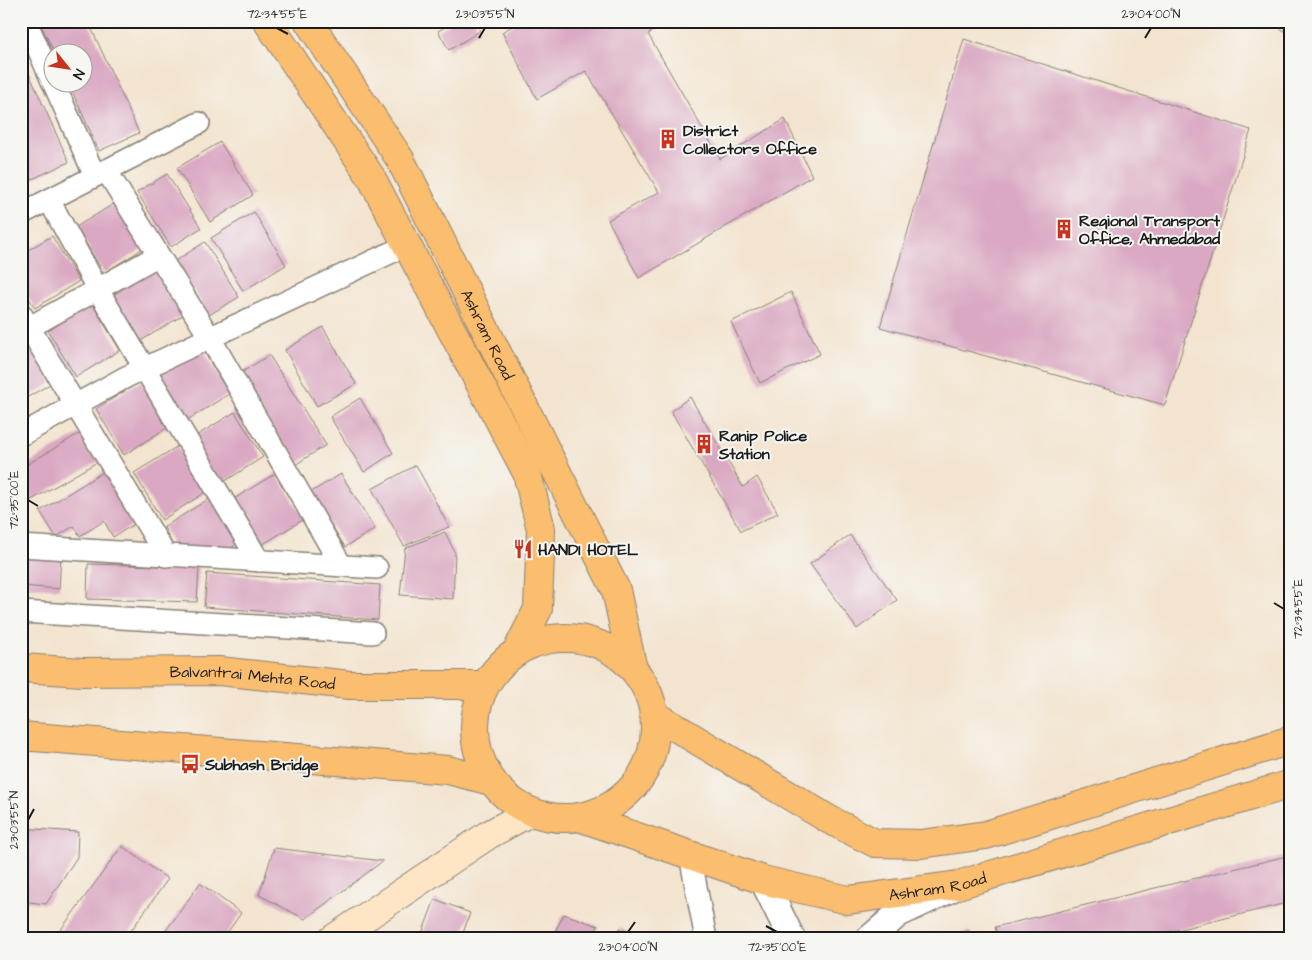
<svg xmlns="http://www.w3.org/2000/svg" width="1312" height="960" font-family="'Architects Daughter',sans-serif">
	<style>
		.building { fill: #daa8c2 }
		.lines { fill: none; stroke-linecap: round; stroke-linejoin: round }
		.minor-casing { stroke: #888076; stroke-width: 24 }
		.tertiary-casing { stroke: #888076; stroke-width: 29 }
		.secondary-casing { stroke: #888076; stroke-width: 30 }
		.primary-casing { stroke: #888076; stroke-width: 30 }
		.minor { stroke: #fff; stroke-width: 21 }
		.tertiary { stroke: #fff; stroke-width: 26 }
		.secondary { stroke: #fde5c5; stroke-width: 28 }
		.primary { stroke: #fbbd6e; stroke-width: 28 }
		.ticks { fill: none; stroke: #1c1c1c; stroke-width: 2 }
		.labels { text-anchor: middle; stroke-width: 4; stroke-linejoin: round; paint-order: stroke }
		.poi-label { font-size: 16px; font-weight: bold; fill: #1c1c1c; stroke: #f6f6f2; text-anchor: start }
		.street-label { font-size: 16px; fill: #1c1c1c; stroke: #f6f6f2 }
		.neatline { fill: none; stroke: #1c1c1c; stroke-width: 2 }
		.ticks-label { font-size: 12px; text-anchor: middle; fill: #1c1c1c }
	</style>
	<rect width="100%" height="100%" fill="#f6f6f2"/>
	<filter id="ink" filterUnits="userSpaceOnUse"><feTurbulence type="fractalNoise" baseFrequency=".02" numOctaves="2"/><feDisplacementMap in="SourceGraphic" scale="10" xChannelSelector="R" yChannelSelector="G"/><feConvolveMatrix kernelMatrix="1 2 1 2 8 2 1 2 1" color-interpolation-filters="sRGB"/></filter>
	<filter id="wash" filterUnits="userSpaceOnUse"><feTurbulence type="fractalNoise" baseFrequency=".0096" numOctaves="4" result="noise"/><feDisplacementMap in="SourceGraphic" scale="20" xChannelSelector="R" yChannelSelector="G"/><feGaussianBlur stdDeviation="1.12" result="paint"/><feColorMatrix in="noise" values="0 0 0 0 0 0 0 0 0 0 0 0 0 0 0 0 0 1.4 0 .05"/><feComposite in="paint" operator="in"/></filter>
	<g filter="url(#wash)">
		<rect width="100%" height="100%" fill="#f3e4cf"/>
		<g id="blocks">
			<!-- building -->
			<g class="building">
				<polygon points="43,21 88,21 139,133 99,151 68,82 82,82 82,52 54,52 40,23"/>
				<polygon points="455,21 474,21 480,31 449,50 438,31"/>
				<polygon points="521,21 671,21 648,34 720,159 785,119 812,176 639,278 608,220 659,192 586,71 537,99 502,32"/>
				<polygon points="1265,21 1291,21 1291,34"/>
				<polygon points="964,39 1251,130 1165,405 880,327"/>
				<polygon points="21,56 69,162 30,180 21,161"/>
				<polygon points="220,142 253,195 210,222 177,168"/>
				<polygon points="167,174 201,228 171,247 137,192"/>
				<polygon points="120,200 147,246 104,273 76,227"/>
				<polygon points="254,212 286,265 243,291 211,238"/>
				<polygon points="52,236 79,281 35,308 21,285 21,254"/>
				<polygon points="205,242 239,297 209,315 175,261"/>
				<polygon points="155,269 183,315 139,342 111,296"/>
				<polygon points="791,292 820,354 760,383 731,322"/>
				<polygon points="92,304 120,350 76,377 48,331"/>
				<polygon points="323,327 356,384 317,406 285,350"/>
				<polygon points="24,337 52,383 21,401 21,338"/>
				<polygon points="202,348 229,394 186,421 158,375"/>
				<polygon points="269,355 326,445 295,465 239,374"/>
				<polygon points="141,381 168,427 124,455 96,409"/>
				<polygon points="690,397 743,487 757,477 778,513 741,531 671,411"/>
				<polygon points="360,398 393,453 364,472 330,417"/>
				<polygon points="235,412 263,457 219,485 191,439"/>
				<polygon points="82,432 99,461 21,506 21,468"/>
				<polygon points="178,446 206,492 162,520 134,473"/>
				<polygon points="416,465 449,527 404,546 372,489"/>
				<polygon points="105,471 136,523 113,537 104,521 80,536 74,526 56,537 40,511"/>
				<polygon points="276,473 304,519 260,546 232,500"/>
				<polygon points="341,474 375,529 345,547 311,492"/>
				<polygon points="213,496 241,541 219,556 175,551 164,527"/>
				<polygon points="445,532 455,553 453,599 400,595 405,548"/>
				<polygon points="850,535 897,600 857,629 810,564"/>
				<polygon points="21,552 61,555 59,589 21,586"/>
				<polygon points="88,564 199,567 197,602 87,599"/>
				<polygon points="207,573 380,585 378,620 204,607"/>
				<polygon points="21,828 78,832 77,857 46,904 21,901"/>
				<polygon points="122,846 168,879 125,939 54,939"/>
				<polygon points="274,848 383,861 305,919 259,895"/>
				<polygon points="1291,855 1291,902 1140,939 998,939 995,927"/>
				<polygon points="200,883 241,913 223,939 160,939"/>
				<polygon points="435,899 470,913 461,939 420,939"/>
				<polygon points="564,914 598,926 593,939 551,939"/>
				<polygon points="620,928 640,939 615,939"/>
				<polygon points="970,931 971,939 943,939 943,938"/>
			</g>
		</g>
	</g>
	<g filter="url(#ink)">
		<use href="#blocks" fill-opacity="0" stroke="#888076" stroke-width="1"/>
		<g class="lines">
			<defs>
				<g id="minor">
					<polyline points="26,21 52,81"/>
					<polyline points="53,82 95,176"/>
					<polyline points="106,170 210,338 341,565"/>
					<polyline points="49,200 98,290 259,561"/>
					<polyline points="21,214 199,123"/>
					<polyline points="21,314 166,556"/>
					<polyline points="21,332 157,256"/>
					<polyline points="21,435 126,377 407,245"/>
					<polyline points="21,546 377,568"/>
					<polyline points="21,612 373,633"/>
					<polyline points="690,855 706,939"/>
				</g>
				<g id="tertiary">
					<polyline points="763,880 792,939"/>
					<polyline points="869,939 898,914 951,889"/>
				</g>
				<polyline id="secondary" points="333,939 488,835 530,812"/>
				<g id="primary">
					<polyline points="267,21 371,177 527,473 541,529 538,609 517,651"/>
					<path id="s1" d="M 308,21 L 400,159 L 616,590 L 632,665"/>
					<circle cx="565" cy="728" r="90"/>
					<path id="s2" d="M 21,668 L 83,672 L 219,671 L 350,685 L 485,685"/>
					<polyline points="655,715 830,820 875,843 921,844 986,835 1291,740"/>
					<polyline points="21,736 448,770 491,781"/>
					<path id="s3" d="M 582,818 L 763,880 L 848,900 L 958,885 L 1291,784"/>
				</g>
			</defs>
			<!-- minor casing -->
			<use href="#minor" class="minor-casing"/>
			<!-- tertiary casing -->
			<use href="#tertiary" class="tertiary-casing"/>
			<!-- secondary casing -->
			<use href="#secondary" class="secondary-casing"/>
			<!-- primary casing -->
			<use href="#primary" class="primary-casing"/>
			<!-- minor -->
			<use href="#minor" class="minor"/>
			<!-- tertiary -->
			<use href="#tertiary" class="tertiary"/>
			<!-- secondary -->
			<use href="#secondary" class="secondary"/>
			<!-- primary -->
			<use href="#primary" class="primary"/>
		</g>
	</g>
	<!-- ticks -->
	<path class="ticks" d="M 277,28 L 288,34M 479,38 L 485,28M 1145,38 L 1151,28M 28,500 L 38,506M 1274,603 L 1284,609M 28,820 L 34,809M 766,926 L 777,932M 628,932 L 635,922"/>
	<!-- icons -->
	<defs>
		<symbol id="building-bare" viewBox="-9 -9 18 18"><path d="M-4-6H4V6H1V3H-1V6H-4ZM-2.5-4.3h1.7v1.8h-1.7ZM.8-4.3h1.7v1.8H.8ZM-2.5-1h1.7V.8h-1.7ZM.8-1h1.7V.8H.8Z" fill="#c8321e" stroke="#f6f6f2" stroke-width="2.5" paint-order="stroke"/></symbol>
		<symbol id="restaurant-bare" viewBox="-9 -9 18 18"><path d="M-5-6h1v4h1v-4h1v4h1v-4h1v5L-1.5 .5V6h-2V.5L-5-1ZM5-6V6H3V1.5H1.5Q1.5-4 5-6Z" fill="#c8321e" stroke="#f6f6f2" stroke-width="2.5" paint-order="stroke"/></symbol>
		<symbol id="bus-bare" viewBox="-9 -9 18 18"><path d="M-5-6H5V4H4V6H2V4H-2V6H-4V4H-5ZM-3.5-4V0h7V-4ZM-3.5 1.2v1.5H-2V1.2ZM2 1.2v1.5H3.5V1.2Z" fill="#c8321e" stroke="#f6f6f2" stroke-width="2.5" paint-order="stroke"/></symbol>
	</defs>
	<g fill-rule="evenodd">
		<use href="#building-bare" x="654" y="125" width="28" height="28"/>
		<use href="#building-bare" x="1050" y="215" width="28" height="28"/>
		<use href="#building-bare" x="690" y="430" width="28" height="28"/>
		<use href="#restaurant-bare" x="509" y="535" width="28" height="28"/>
		<use href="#bus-bare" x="176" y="750" width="28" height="28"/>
	</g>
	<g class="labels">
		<!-- poi labels -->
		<g class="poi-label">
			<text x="683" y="136">District<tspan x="683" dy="18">Collectors Office</tspan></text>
			<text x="1079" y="226">Regional Transport<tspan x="1079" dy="18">Office, Ahmedabad</tspan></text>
			<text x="719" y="441">Ranip Police<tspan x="719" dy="18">Station</tspan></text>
			<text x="538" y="555">HANDI HOTEL</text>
			<text x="205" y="770">Subhash Bridge</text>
		</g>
		<!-- street labels -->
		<g class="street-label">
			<text dy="6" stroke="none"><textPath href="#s1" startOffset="362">Ashram Road</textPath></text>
			<text dy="6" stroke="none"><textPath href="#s2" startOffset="232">Balvantrai Mehta Road</textPath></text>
			<text dy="6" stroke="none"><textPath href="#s3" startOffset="369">Ashram Road</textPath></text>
		</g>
	</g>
	<!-- margin -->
	<rect width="1312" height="960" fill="none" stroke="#f6f6f2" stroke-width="55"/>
	<!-- north arrow -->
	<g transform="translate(68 68) rotate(120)"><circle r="24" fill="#f6f6f2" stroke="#9f9f9c"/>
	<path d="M0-4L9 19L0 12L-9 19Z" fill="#c8321e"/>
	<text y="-8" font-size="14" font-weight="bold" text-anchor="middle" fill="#1c1c1c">N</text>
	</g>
	<rect x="28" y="28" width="1256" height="904" class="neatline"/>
	<g class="ticks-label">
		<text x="277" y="18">72°34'55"E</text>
		<text x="485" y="18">23°03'55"N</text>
		<text x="1151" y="18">23°04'00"N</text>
		<text transform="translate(14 500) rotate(-90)" y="4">72°35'00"E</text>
		<text transform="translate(1298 609) rotate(-90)" y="4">72°34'55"E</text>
		<text transform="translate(14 820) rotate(-90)" y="4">23°03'55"N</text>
		<text x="628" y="951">23°04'00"N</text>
		<text x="777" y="951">72°35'00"E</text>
	</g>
</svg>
